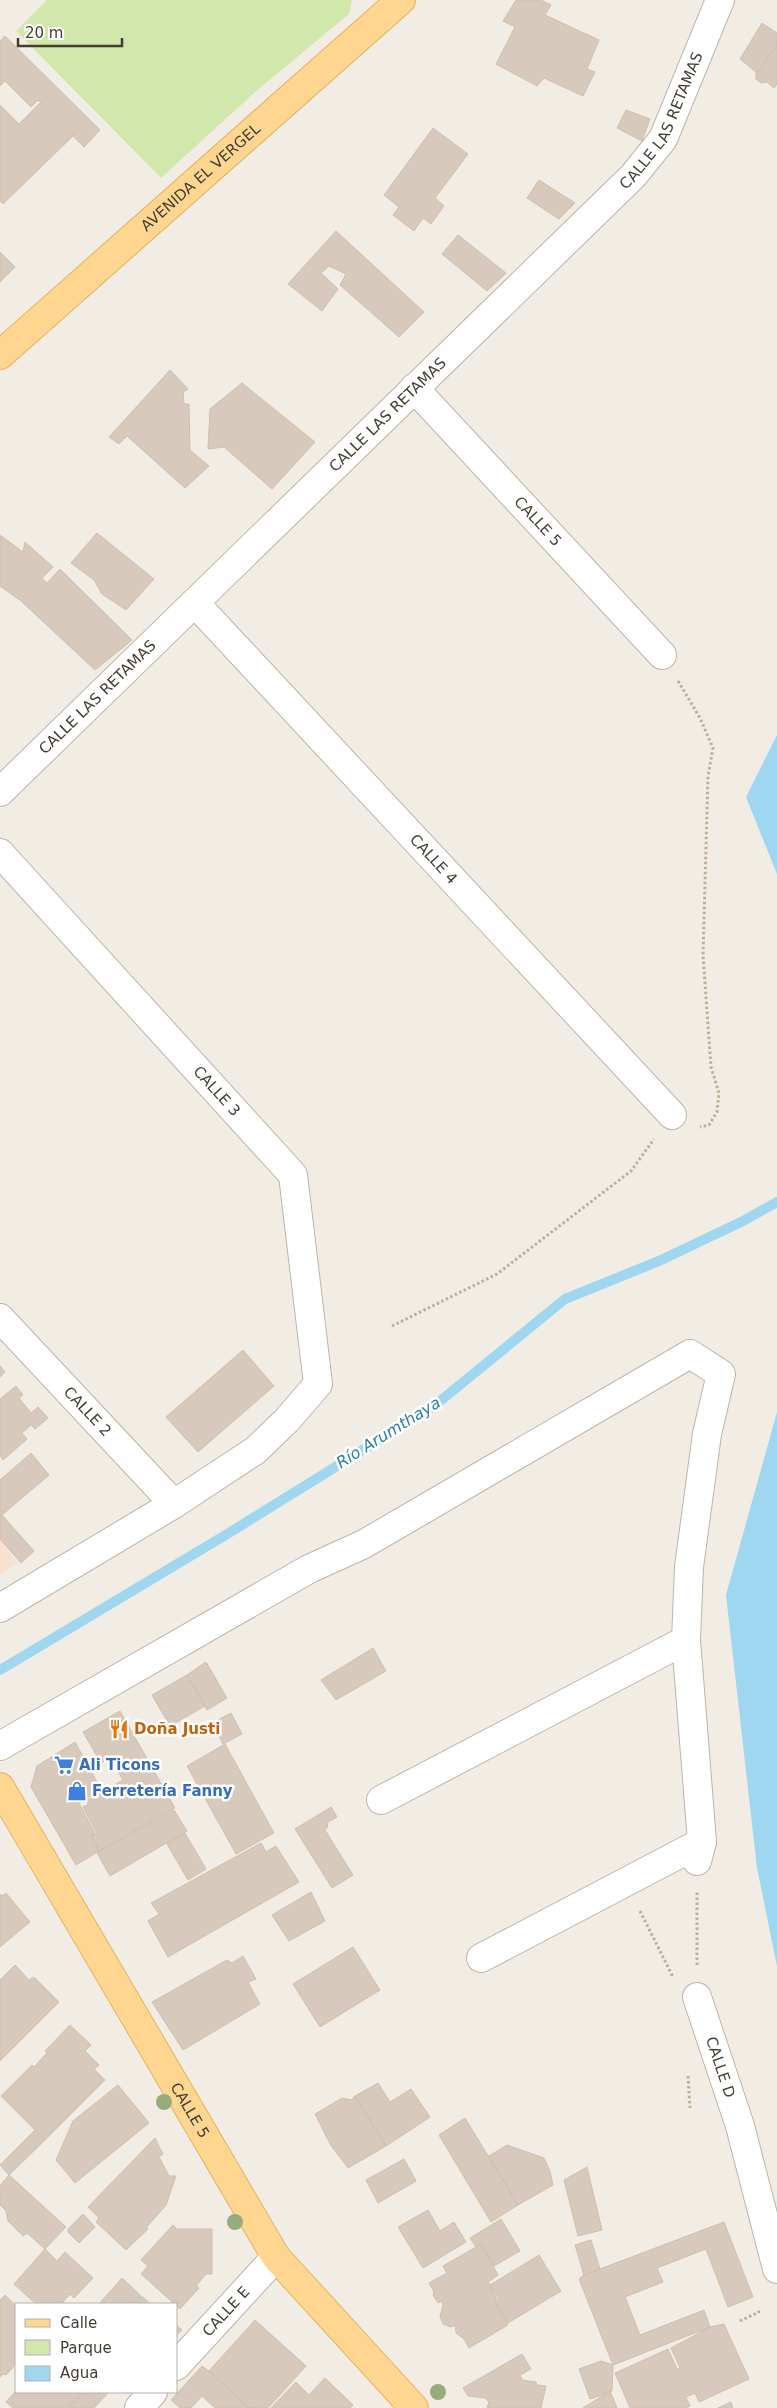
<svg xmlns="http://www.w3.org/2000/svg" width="777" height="2408" font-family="'DejaVu Sans',sans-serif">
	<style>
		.commercial { fill: #f5e1ce }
		.green { fill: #d1e7ac }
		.water { fill: #9fd6f0 }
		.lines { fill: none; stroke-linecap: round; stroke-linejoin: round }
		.stream { stroke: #9fd6f0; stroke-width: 10 }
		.building { fill: #d7cabc; stroke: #cfbfad }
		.minor-casing { stroke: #beb4a7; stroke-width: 30 }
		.major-casing { stroke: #e4b260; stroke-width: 30 }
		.path { stroke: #bfae98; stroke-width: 3; stroke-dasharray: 2.5 2.5; stroke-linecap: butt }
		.minor { stroke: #fff; stroke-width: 28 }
		.major { stroke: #ffd690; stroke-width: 28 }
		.tree { fill: #96ac7c }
		.labels { text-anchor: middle; stroke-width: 5; stroke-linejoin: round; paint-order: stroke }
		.street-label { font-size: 15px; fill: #443d34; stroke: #fff }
		.food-label { font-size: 15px; font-weight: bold; fill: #c56008; stroke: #fff; text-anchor: start }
		.shop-label { font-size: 15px; font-weight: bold; fill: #366cbe; stroke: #fff; text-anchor: start }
		.water-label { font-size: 16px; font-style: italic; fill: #2c7da8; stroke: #fff }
	</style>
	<rect width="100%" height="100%" fill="#f2ede4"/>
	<!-- commercial -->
	<polygon class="commercial" points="0,1539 17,1563 0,1574"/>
	<!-- green -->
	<polygon class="green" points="47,0 352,0 349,14 255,92 161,178 16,31"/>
	<!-- water -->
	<g class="water">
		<polygon points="777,735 777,874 746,797"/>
		<polygon points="777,1412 777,1966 757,1868 726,1595"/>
	</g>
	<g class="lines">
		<!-- stream -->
		<polyline class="stream" points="0,1670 224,1536 434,1406 565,1299 659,1261 743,1221 777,1202"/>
	</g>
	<!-- building -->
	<g class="building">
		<polygon points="516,0 541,0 551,5 545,15 599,40 587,69 595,72 583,96 544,78 537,86 496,64 515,27 503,21"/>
		<polygon points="762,23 777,33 777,46 757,73 740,59"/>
		<polygon points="5,36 100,130 84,147 38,100 31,107 5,81 0,86 0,41"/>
		<polygon points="777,46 777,84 774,88 767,82 761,83 756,79 756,73"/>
		<polygon points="41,102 74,135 3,204 0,201 0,105 19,124"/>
		<polygon points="626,110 650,119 642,141 617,128"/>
		<polygon points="433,128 468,154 435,198 444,206 431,224 423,218 414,231 393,215 399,207 384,195"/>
		<polygon points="539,180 575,203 559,219 527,198"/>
		<polygon points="336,231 424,312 399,337 340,285 346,274 329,266 321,273 338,289 322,311 288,284"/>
		<polygon points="458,235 506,273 487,291 442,254"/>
		<polygon points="0,252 15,267 0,282"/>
		<polygon points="170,370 188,389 183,392 184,404 189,404 190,450 209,466 185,488 127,436 119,444 109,437"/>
		<polygon points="242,383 315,442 272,489 224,447 208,449 210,409"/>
		<polygon points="97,533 154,579 126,610 102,594 94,580 71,563"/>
		<polygon points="0,535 23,552 25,542 53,567 42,578 47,583 60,569 132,640 95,670 21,601 0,586"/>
		<polygon points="243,1350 274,1386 198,1452 166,1417"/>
		<polygon points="0,1366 5,1372 0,1377"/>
		<polygon points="16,1386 23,1395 19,1398 31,1413 38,1407 48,1418 35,1429 31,1425 22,1433 27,1439 3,1460 0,1455 0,1399"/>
		<polygon points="31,1453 49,1475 2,1515 34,1551 21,1563 0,1539 0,1480"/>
		<polygon points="373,1648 386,1671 336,1700 321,1680"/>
		<polygon points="206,1662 227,1698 207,1710 187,1675"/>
		<polygon points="187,1675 205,1706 170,1726 152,1695"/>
		<polygon points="120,1711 175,1808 99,1851 91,1836 97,1833 83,1807 88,1805 87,1800 123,1780 117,1770 123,1766 117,1754 101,1763 83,1732"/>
		<polygon points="231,1713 242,1734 223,1744 212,1723"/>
		<polygon points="75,1742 101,1789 79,1803 95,1833 91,1836 99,1851 76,1865 31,1787 37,1766"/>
		<polygon points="225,1744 274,1833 236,1854 187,1766"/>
		<polygon points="331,1807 337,1817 328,1822 327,1828 325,1830 353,1875 332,1888 295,1829"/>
		<polygon points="174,1810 187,1831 110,1876 97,1853"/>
		<polygon points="185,1833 206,1869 188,1880 167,1844"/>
		<polygon points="261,1843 266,1852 276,1846 299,1882 168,1957 148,1921 159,1914 151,1903"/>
		<polygon points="311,1892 325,1921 289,1941 272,1915"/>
		<polygon points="6,1893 30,1922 0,1947 0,1894 2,1896"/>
		<polygon points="353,1947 380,1990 320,2027 293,1984"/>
		<polygon points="243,1956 256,1979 248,1982 260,2004 183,2050 152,2002 227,1960 232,1963"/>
		<polygon points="15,1965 29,1980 34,1977 59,2002 0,2061 0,1980"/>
		<polygon points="70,2025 91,2045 85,2051 99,2065 94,2069 105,2080 45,2140 1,2096 32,2065 34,2067 47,2053 45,2051"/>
		<polygon points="378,2083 390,2102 411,2089 430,2117 386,2146 355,2096"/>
		<polygon points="118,2085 149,2123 75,2183 56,2160 73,2121"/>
		<polygon points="355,2096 386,2146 348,2168 330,2144 315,2114 342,2098 351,2100"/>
		<polygon points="465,2118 518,2205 491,2222 439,2135"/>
		<polygon points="35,2130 45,2140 9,2175 0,2165"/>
		<polygon points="155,2138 163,2154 159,2157 169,2176 176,2176 166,2205 146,2228 148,2229 126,2250 96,2222 99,2218 88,2207"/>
		<polygon points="507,2145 544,2158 550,2171 553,2185 518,2205 489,2156"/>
		<polygon points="404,2159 416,2181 378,2203 366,2180"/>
		<polygon points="587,2167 602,2230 578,2236 564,2180"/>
		<polygon points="9,2175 66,2227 45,2249 27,2233 23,2236 8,2221 6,2211 0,2205 0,2186"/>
		<polygon points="428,2210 440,2231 454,2222 466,2242 423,2268 398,2227"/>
		<polygon points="83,2214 95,2227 79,2243 68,2232 68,2229"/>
		<polygon points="501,2219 520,2251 494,2266 481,2244 476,2247 470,2238"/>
		<polygon points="724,2222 753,2297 728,2307 706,2249 657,2268 663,2282 625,2297 640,2335 704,2310 710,2327 613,2365 579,2279 584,2275"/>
		<polygon points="173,2225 177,2229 212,2229 212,2274 206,2274 196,2286 199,2288 180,2309 141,2274 148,2266 141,2260"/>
		<polygon points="591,2240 600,2269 584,2275 575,2245"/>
		<polygon points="481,2244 498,2275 488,2282 497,2299 494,2301 508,2325 469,2348 464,2339 456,2333 455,2325 451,2327 443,2324 440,2316 443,2305 442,2301 438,2303 433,2295 434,2292 429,2283 447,2273 443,2266"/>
		<polygon points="45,2249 57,2261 65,2252 93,2278 74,2298 70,2294 61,2304 36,2304 14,2284"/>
		<polygon points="539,2255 561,2291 508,2323 495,2302 499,2299 490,2285"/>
		<polygon points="122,2278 141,2296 133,2304 99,2304"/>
		<polygon points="5,2295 16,2306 16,2359 13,2362 16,2364 6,2375 3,2374 0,2377 0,2300"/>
		<polygon points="141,2296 151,2304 133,2304"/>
		<polygon points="255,2320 306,2366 268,2408 249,2408 209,2371"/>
		<polygon points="724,2324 749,2379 699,2402 695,2393 686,2397 690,2406 686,2408 630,2408 615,2373 668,2349 677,2369 680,2368 671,2348 710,2327"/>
		<polygon points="176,2325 182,2330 176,2336"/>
		<polygon points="522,2354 531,2369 520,2375 522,2380 536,2382 537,2385 546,2386 541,2408 487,2408 489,2402 485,2398 468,2396 463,2388"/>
		<polygon points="601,2361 613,2365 612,2391 590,2399 579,2369"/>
		<polygon points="202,2366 209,2371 249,2408 215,2408 202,2396 191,2408 180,2408 171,2400"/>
		<polygon points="325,2378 353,2405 350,2408 271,2408 296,2382 309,2395"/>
		<polygon points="16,2391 16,2392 83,2392 68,2408 13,2408 6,2402"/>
		<polygon points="610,2391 617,2408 583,2408"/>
		<polygon points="83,2392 109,2392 94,2408 68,2408"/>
		<polygon points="731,2402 733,2408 718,2408"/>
	</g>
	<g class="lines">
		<defs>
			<g id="minor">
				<path id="s1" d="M 414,388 L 662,655"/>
				<path id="s2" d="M 195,603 L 672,1115"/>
				<path id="s3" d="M 0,792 L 633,176 L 663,139 L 720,0"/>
				<path id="s4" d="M 0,853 L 293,1175 L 318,1384 L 287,1420 L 256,1450 L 174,1504 L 0,1608"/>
				<path id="s5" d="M 0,1318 L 174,1504"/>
				<polyline points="0,1746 309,1569 364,1544 690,1354 721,1374 707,1434 689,1567 686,1640 702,1842 697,1861"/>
				<polyline points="381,1800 686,1640"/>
				<polyline points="481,1958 702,1842"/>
				<path id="s6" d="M 697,1997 L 740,2126 L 777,2269"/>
				<path id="s7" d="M 176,2366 L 276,2257"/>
				<polyline points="139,2408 153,2392"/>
			</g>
			<g id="major">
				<path id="s8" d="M 0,355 L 401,0"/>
				<path id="s9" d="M 0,1787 L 276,2257 L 414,2408"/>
			</g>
		</defs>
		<!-- minor casing -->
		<use href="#minor" class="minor-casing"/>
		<!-- major casing -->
		<use href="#major" class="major-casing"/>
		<!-- path -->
		<g class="path">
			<polyline points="678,681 700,718 713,748 708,776 703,955 711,1067 719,1093 717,1112 709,1125 700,1127"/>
			<polyline points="392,1326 497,1274 631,1171 654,1139"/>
			<polyline points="640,1911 673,1977"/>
			<polyline points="697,1965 697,1892"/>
			<polyline points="688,2076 690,2108"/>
			<polyline points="740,2321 759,2312 757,2309"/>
		</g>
		<!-- minor -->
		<use href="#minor" class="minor"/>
		<!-- major -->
		<use href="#major" class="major"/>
	</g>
	<!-- trees -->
	<g class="tree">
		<circle cx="164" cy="2102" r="8"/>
		<circle cx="235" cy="2222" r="8"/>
		<circle cx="438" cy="2392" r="8"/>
	</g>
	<!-- icons -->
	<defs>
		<symbol id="restaurant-bare" viewBox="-9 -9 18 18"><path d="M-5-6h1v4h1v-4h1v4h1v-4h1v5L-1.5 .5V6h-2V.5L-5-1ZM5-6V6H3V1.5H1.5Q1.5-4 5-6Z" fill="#e8710a" stroke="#fff" stroke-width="2.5" paint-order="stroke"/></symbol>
		<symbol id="supermarket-bare" viewBox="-9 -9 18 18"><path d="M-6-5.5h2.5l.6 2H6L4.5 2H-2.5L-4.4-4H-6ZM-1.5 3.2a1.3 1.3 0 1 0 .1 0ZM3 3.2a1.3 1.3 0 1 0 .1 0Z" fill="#3f7fe0" stroke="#fff" stroke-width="2.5" paint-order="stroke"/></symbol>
		<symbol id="shop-bare" viewBox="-9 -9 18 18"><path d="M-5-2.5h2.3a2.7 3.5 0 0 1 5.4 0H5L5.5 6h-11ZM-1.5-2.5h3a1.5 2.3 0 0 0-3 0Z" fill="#3f7fe0" stroke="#fff" stroke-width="2.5" paint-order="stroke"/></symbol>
	</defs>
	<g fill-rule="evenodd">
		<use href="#restaurant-bare" x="105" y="1715" width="28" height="28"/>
		<use href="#supermarket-bare" x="50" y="1751" width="28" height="28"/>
		<use href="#shop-bare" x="63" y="1777" width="28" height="28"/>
	</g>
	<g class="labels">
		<!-- street labels -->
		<g class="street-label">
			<text dy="5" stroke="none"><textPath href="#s3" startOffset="946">CALLE LAS RETAMAS</textPath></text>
			<text dy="5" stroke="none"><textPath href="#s8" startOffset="268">AVENIDA EL VERGEL</textPath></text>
			<text dy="5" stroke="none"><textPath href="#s3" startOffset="541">CALLE LAS RETAMAS</textPath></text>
			<text dy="5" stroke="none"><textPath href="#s1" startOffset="182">CALLE 5</textPath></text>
			<text dy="5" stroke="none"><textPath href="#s3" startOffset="136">CALLE LAS RETAMAS</textPath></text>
			<text dy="5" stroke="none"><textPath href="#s2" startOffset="350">CALLE 4</textPath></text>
			<text dy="5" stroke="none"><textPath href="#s4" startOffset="322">CALLE 3</textPath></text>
			<text dy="5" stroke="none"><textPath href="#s5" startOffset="128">CALLE 2</textPath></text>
			<text dy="5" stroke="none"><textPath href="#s6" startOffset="74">CALLE D</textPath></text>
			<text dy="5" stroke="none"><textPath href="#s9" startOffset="375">CALLE 5</textPath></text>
			<text dy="5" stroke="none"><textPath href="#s7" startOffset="74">CALLE E</textPath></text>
		</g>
		<!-- food labels -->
		<g class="food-label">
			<text x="134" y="1734">Doña Justi</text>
		</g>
		<!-- shop labels -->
		<g class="shop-label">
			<text x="79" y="1770">Ali Ticons</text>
			<text x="92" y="1796">Ferretería Fanny</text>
		</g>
		<!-- water labels -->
		<g class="water-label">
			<text transform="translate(388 1432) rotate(-32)" y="6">Río Arumthaya</text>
		</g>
	</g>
	<!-- legend -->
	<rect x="15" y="2303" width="162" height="90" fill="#ffffff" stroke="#b4b1ae"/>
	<rect x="25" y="2319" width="25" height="8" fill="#ffd690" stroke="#b4b1ae"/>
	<text x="60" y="2328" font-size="15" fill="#443d34">Calle</text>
	<rect x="25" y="2340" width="25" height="15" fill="#d1e7ac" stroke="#b4b1ae"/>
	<text x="60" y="2353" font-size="15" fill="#443d34">Parque</text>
	<rect x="25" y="2366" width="25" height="15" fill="#9fd6f0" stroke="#b4b1ae"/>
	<text x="60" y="2378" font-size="15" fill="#443d34">Agua</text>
	<!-- scale -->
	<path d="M18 38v8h104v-8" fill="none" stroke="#443d34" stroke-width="2.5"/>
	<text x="25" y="38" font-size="15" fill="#443d34" stroke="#ffffff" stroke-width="4" paint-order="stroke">20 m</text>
</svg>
